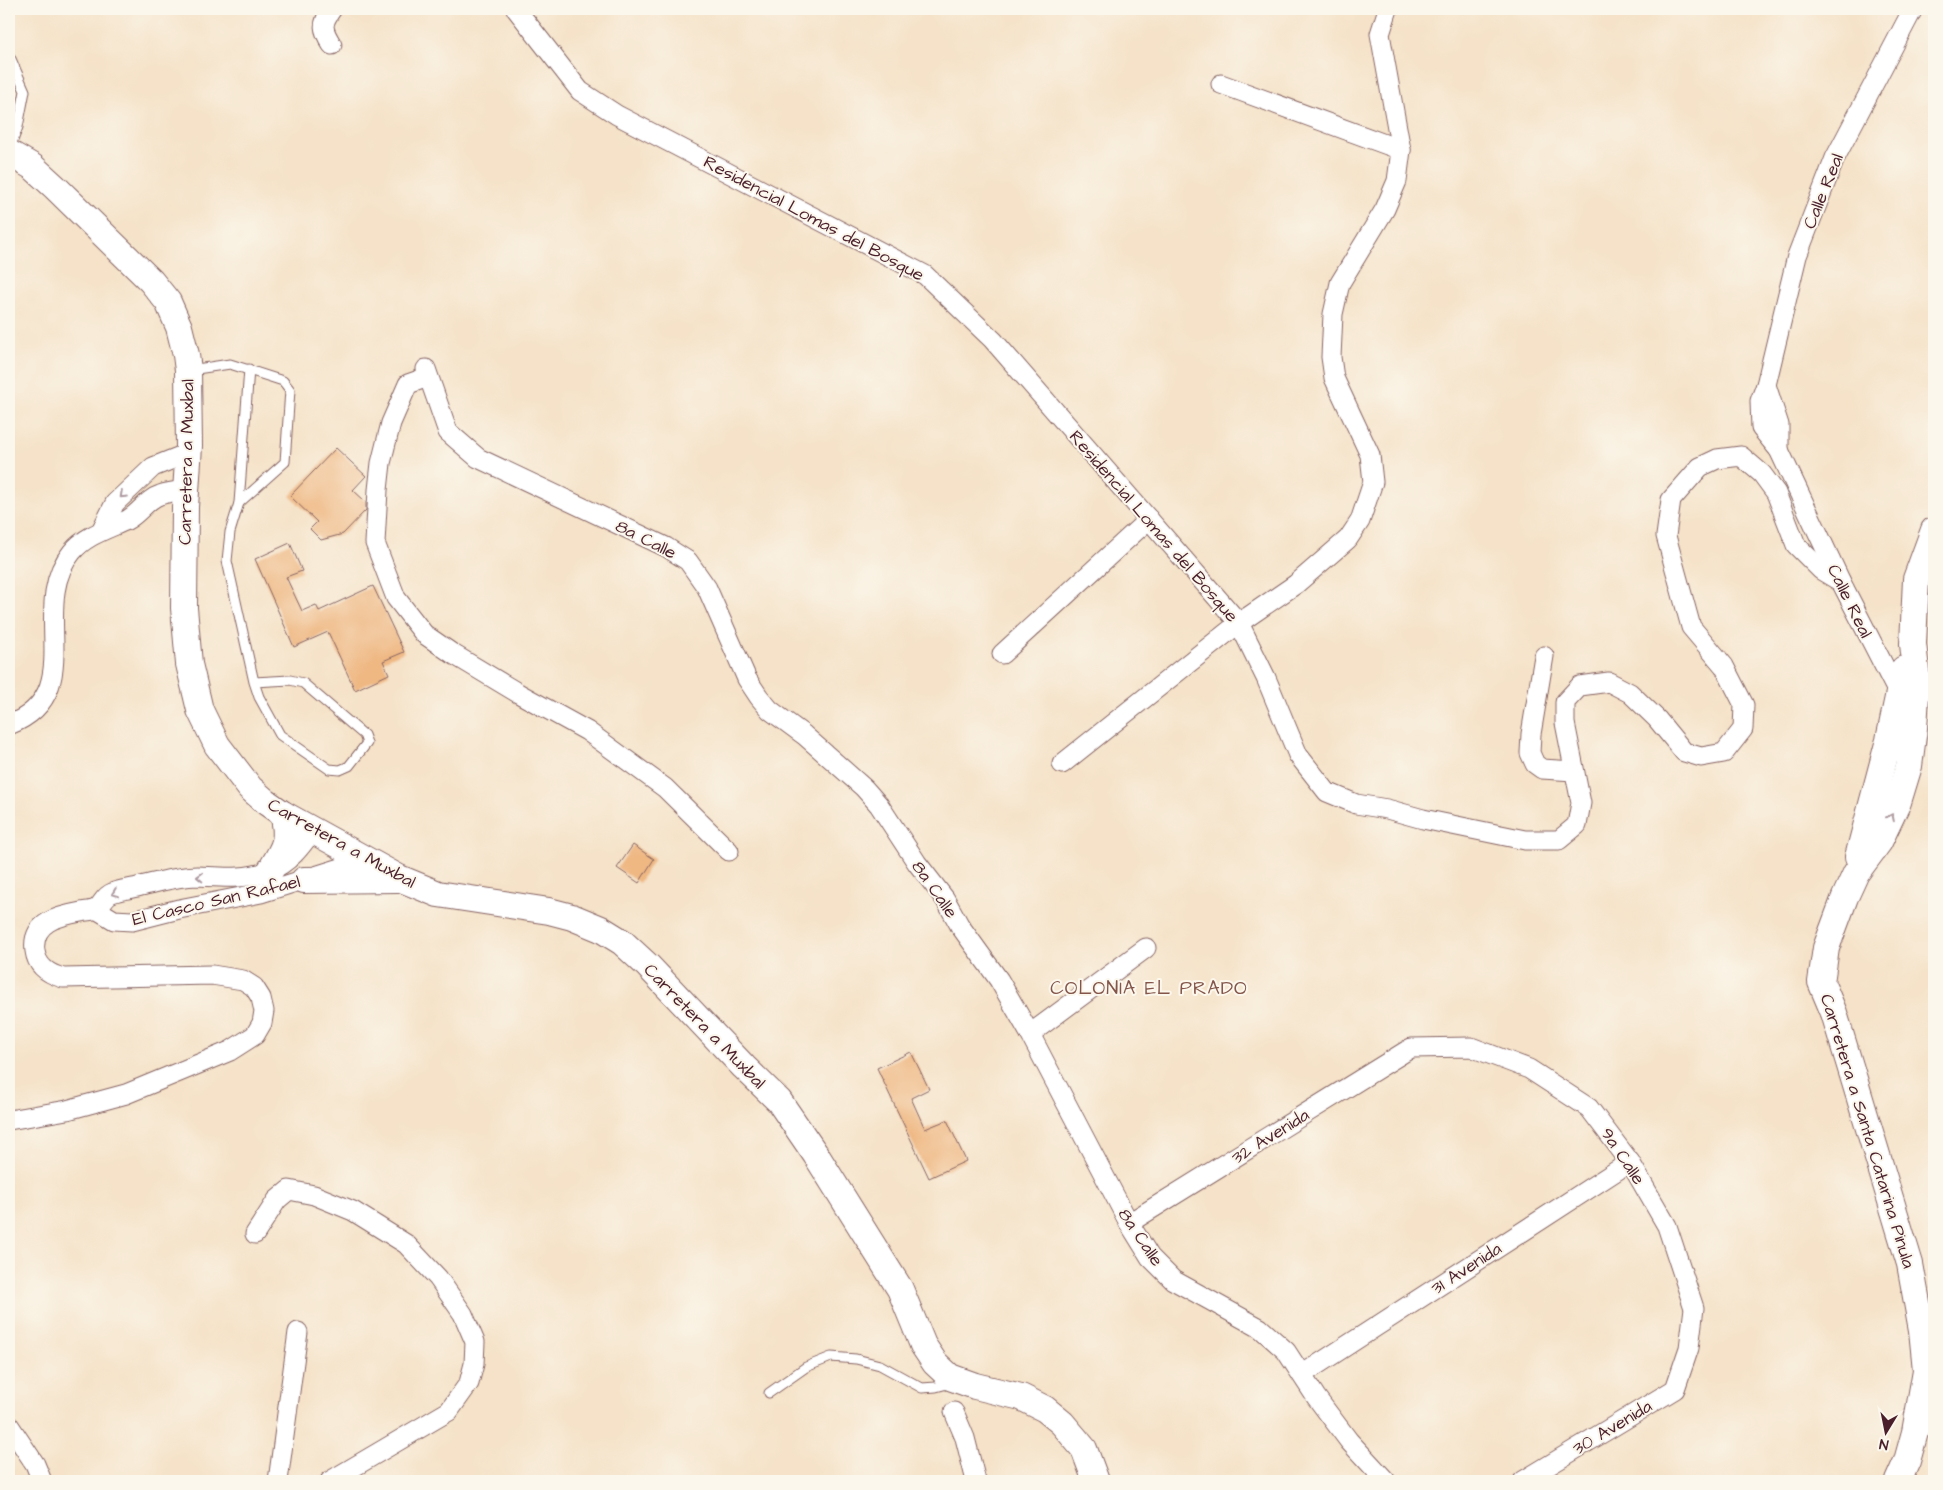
<svg xmlns="http://www.w3.org/2000/svg" width="1943" height="1490" font-family="'Architects Daughter',sans-serif">
	<style>
		.building { fill: #efb883 }
		.lines { fill: none; stroke-linecap: round; stroke-linejoin: round }
		.lane-casing { stroke: #866362; stroke-width: 11 }
		.street-casing { stroke: #866362; stroke-width: 21 }
		.secondary-casing { stroke: #866362; stroke-width: 28 }
		.lane { stroke: #fff; stroke-width: 9 }
		.street { stroke: #fff; stroke-width: 19 }
		.secondary { stroke: #fff; stroke-width: 26 }
		.oneway { stroke: #ae9aa0 }
		.labels { text-anchor: middle; stroke-width: 4; stroke-linejoin: round; paint-order: stroke }
		.street-label { font-size: 18px; fill: #4a1f2b; stroke: #fbf7ec }
		.neighbourhood-label { font-size: 19px; letter-spacing: 1px; fill: #84554a; stroke: #fbf7ec }
	</style>
	<rect width="100%" height="100%" fill="#fbf7ec"/>
	<filter id="ink" filterUnits="userSpaceOnUse"><feTurbulence type="fractalNoise" baseFrequency=".02" numOctaves="2"/><feDisplacementMap in="SourceGraphic" scale="10" xChannelSelector="R" yChannelSelector="G"/><feConvolveMatrix kernelMatrix="1 2 1 2 8 2 1 2 1" color-interpolation-filters="sRGB"/></filter>
	<filter id="wash" filterUnits="userSpaceOnUse"><feTurbulence type="fractalNoise" baseFrequency=".0096" numOctaves="4" result="noise"/><feDisplacementMap in="SourceGraphic" scale="20" xChannelSelector="R" yChannelSelector="G"/><feGaussianBlur stdDeviation="1.12" result="paint"/><feColorMatrix in="noise" values="0 0 0 0 0 0 0 0 0 0 0 0 0 0 0 0 0 1.4 0 .05"/><feComposite in="paint" operator="in"/></filter>
	<g filter="url(#wash)">
		<rect width="100%" height="100%" fill="#f5e2c8"/>
		<g id="blocks">
			<!-- building -->
			<g class="building">
				<polygon points="336,448 366,476 353,490 366,502 366,510 343,534 321,540 310,529 317,522 290,496"/>
				<polygon points="290,543 302,571 286,577 302,611 316,605 319,611 373,586 404,652 383,661 389,674 355,690 328,632 294,647 255,559"/>
				<polygon points="633,845 654,859 639,883 617,868"/>
				<polygon points="911,1052 929,1089 911,1098 925,1129 947,1120 966,1161 929,1178 877,1068"/>
			</g>
		</g>
	</g>
	<g filter="url(#ink)">
		<use href="#blocks" fill-opacity="0" stroke="#866362" stroke-width="1"/>
		<g class="lines">
			<defs>
				<g id="lane">
					<polyline points="9,151 18,127 25,91 11,59"/>
					<polyline points="249,369 239,503 230,532 227,561 254,682 259,697 280,735 329,769 340,770 349,766 367,743 364,735 303,683 290,680 254,682"/>
					<polyline points="190,370 230,364 283,381 290,390 285,462 239,503"/>
					<polyline points="769,1393 806,1367 831,1357 856,1359 880,1365 922,1388 936,1387 951,1383"/>
				</g>
				<g id="street">
					<polyline points="516,9 580,91 617,115 925,275 993,340 1239,623 1266,678 1298,755 1327,792 1356,804 1387,809 1423,819 1525,840 1559,840 1577,825 1581,803 1565,723 1565,702 1580,686 1609,682 1630,693 1657,719 1684,752 1701,757 1724,753 1743,729 1744,705 1724,666 1691,627 1666,536 1671,500 1700,467 1717,459 1741,456 1762,474 1776,493 1796,545 1821,570 1841,582"/>
					<path d="M 332,45 C 322,29 321,24 332,9"/>
					<polyline points="1221,84 1401,150"/>
					<polyline points="426,369 448,432 478,458 666,547 688,561 707,588 747,679 759,697 770,710 804,735 864,788 879,805 917,863 945,899 960,926 999,980 1030,1034 1129,1223 1150,1257 1173,1280 1260,1328 1286,1351 1316,1397 1349,1441 1386,1481"/>
					<polyline points="428,377 408,384 391,423 381,463 378,490 375,543 396,598 424,634 453,654 518,693 587,731 665,788 729,851"/>
					<polyline points="1766,385 1779,425 1779,450"/>
					<polyline points="102,529 115,503 153,467 188,453"/>
					<polyline points="1002,654 1149,519"/>
					<polyline points="1544,656 1531,734 1530,753 1535,764 1542,769 1574,771"/>
					<polyline points="1899,695 1841,582 1779,450 1761,428 1760,401 1766,385 1797,256 1835,158 1913,9"/>
					<path d="M 9,725 C 91,693 26,607 72,552 C 86,535 108,529 127,520 C 139,514 147,499 160,495 C 168,492 178,491 186,490"/>
					<polyline points="1062,764 1239,623 1296,584 1348,539 1360,521 1373,482 1370,455 1334,378 1331,357 1333,314 1340,283 1385,209 1397,181 1401,150 1380,34 1388,9"/>
					<polyline points="96,909 114,920 132,921 179,909 261,893 366,860"/>
					<polyline points="1030,1034 1146,948"/>
					<path d="M 9,1120 L 67,1110 L 126,1094 L 230,1051 L 255,1035 L 262,1023 L 264,1011 L 261,998 L 254,987 L 243,980 L 212,975 L 63,978 C 49,974 37,967 35,951 C 31,922 59,916 81,912 C 85,911 92,911 96,909 C 102,905 104,896 112,893 C 121,889 132,889 141,886 C 160,882 178,876 197,876 C 222,877 245,880 269,871 C 289,863 301,847 313,830"/>
					<polyline points="1129,1223 1411,1048 1471,1047 1529,1069 1589,1108 1630,1162 1667,1226 1694,1308 1689,1348 1675,1389 1523,1481"/>
					<polyline points="255,1234 277,1200 289,1190 314,1195 353,1211 406,1244 438,1278 463,1314 475,1342 474,1364 469,1383 449,1411 330,1481"/>
					<polyline points="1303,1374 1630,1162"/>
					<polyline points="954,1412 965,1438 976,1481"/>
					<polyline points="9,1425 35,1464 42,1481"/>
					<polyline points="278,1481 298,1332"/>
				</g>
				<g id="secondary">
					<polyline points="9,153 33,167 56,188 151,281 168,302 179,327 186,355 188,370 189,446 185,507 184,608 189,664 200,710 217,745 250,788 266,802 283,814 399,878 438,894 549,911 572,917 601,929 622,942 648,966 744,1067 779,1101 816,1155 900,1289 923,1345 935,1363 950,1377 975,1386 1021,1397 1045,1409 1062,1423 1084,1449 1096,1481"/>
					<polyline points="1858,857 1889,740 1904,669"/>
					<path d="M 270,871 C 284,848 290,841 283,814"/>
					<polyline points="304,880 398,879"/>
					<polyline points="1898,1481 1907,1461 1915,1432 1926,1370 1922,1330 1910,1264 1834,1013 1821,982 1826,948 1845,897 1856,873 1879,842 1898,802 1909,766 1914,728 1917,679 1913,644 1916,579 1934,530"/>
				</g>
			</defs>
			<!-- lane casing -->
			<use href="#lane" class="lane-casing"/>
			<!-- street casing -->
			<use href="#street" class="street-casing"/>
			<!-- secondary casing -->
			<use href="#secondary" class="secondary-casing"/>
			<!-- lane -->
			<use href="#lane" class="lane"/>
			<!-- street -->
			<use href="#street" class="street"/>
			<!-- secondary -->
			<use href="#secondary" class="secondary"/>
		</g>
		<!-- one-way arrows -->
		<defs><path id="oneway-chevron" d="M-2-3.5L2.5 0L-2 3.5" fill="none" stroke-width="1.6" stroke-linecap="round" stroke-linejoin="round" transform="scale(1.25)"/></defs>
		<g class="oneway">
			<use href="#oneway-chevron" transform="translate(123 495) rotate(137)"/>
			<use href="#oneway-chevron" transform="translate(1891 817) rotate(-64)"/>
			<use href="#oneway-chevron" transform="translate(200 877) rotate(-178)"/>
			<use href="#oneway-chevron" transform="translate(115 893) rotate(159)"/>
		</g>
	</g>
	<g class="labels">
		<!-- street labels -->
		<g class="street-label">
			<text transform="translate(1823 191) rotate(-68)" y="6">Calle Real</text>
			<text transform="translate(814 218) rotate(28)" y="6">Residencial Lomas del Bosque</text>
			<text transform="translate(186 462) rotate(-89)" y="6">Carretera a Muxbal</text>
			<text transform="translate(1154 526) rotate(49)" y="6">Residencial Lomas del Bosque</text>
			<text transform="translate(646 539) rotate(27)" y="6">8a Calle</text>
			<text transform="translate(1850 601) rotate(64)" y="6">Calle Real</text>
			<text transform="translate(342 843) rotate(29)" y="6">Carretera a Muxbal</text>
			<text transform="translate(935 889) rotate(55)" y="6">8a Calle</text>
			<text transform="translate(216 900) rotate(-13)" y="6">El Casco San Rafael</text>
			<text transform="translate(705 1026) rotate(46)" y="6">Carretera a Muxbal</text>
			<text transform="translate(1868 1131) rotate(73)" y="6">Carretera a Santa Catarina Pinula</text>
			<text transform="translate(1270 1136) rotate(-32)" y="6">32 Avenida</text>
			<text transform="translate(1623 1156) rotate(56)" y="6">9a Calle</text>
			<text transform="translate(1141 1237) rotate(56)" y="6">8a Calle</text>
			<text transform="translate(1466 1268) rotate(-33)" y="6">31 Avenida</text>
			<text transform="translate(1612 1427) rotate(-31)" y="6">30 Avenida</text>
		</g>
		<!-- neighbourhood labels -->
		<g class="neighbourhood-label">
			<text x="1149" y="994">COLONIA EL PRADO</text>
		</g>
	</g>
	<!-- margin -->
	<rect width="1943" height="1490" fill="none" stroke="#fbf7ec" stroke-width="30"/>
	<!-- north arrow -->
	<g transform="translate(1886 1432) rotate(190)" stroke="#fbf7ec" stroke-width="4" paint-order="stroke">
	<path d="M0-4L9 19L0 12L-9 19Z" fill="#4a1f2b"/>
	<text y="-8" font-size="14" font-weight="bold" text-anchor="middle" fill="#4a1f2b">N</text>
	</g>
</svg>
